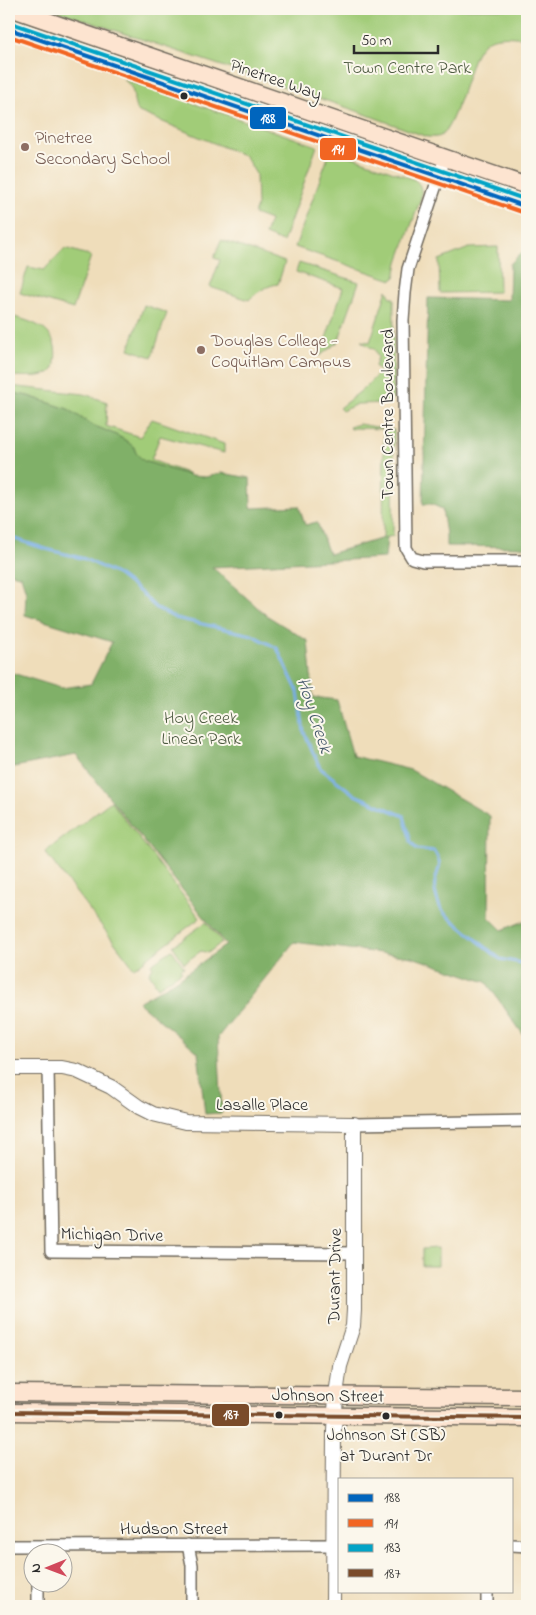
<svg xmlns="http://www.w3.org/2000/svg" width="536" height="1615" font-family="'Indie Flower',sans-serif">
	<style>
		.green { fill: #a1cc78; stroke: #667c52 }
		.forest { fill: #80b068; stroke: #566e4a }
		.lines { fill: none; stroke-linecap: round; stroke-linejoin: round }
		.stream { stroke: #78aee6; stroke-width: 3 }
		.minor-casing { stroke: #70695d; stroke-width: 14 }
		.tertiary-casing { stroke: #70695d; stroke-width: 16 }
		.secondary-casing { stroke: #70695d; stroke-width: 19 }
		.minor { stroke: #fff; stroke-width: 11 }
		.tertiary { stroke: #fff; stroke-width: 14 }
		.secondary { stroke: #fde4d0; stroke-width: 16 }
		.bus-1-casing { stroke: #fbf7ec; stroke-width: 8 }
		.bus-2-casing { stroke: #fbf7ec; stroke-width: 8 }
		.bus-3-casing { stroke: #fbf7ec; stroke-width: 8 }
		.bus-4-casing { stroke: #fbf7ec; stroke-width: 8 }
		.bus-1 { stroke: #0065bd; stroke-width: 4 }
		.bus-2 { stroke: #f26522; stroke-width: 4 }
		.bus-3 { stroke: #02a3c6; stroke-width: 4 }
		.bus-4 { stroke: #7a4b2a; stroke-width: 4 }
		.bus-dot { fill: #2b2b2b; stroke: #fbf7ec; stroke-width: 2 }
		.education-dot { fill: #8d6e63; stroke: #fbf7ec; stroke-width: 2 }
		.labels { text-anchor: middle; stroke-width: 4; stroke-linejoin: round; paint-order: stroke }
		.bus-label { font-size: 17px; fill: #2b2b2b; stroke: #fbf7ec }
		.park-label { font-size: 18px; fill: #4e5b42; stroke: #fbf7ec }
		.street-label { font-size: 18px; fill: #2b2b2b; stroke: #fbf7ec }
		.education-label { font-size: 18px; fill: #785e54; stroke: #fbf7ec; text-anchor: start }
		.water-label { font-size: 19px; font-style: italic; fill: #46596c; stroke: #fbf7ec }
		.line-badge { stroke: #fbf7ec; stroke-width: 2 }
		.badge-label { font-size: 14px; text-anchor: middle; font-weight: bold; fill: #fff }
	</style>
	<rect width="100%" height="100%" fill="#fbf7ec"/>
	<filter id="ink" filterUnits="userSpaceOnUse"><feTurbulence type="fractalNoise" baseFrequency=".02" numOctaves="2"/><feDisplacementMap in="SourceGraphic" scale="10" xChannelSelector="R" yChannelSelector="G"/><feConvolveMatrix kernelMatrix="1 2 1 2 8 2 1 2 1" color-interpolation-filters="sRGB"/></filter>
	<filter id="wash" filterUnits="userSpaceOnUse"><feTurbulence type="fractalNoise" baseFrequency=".0096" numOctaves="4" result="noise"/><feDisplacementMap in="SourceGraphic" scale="20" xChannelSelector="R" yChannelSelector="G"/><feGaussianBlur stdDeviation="1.12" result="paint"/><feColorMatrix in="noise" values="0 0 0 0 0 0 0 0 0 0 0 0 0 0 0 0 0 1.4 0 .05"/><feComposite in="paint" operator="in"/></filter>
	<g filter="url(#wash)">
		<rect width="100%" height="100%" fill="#efddba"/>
		<!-- green -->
		<g class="green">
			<path d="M 51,9 L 527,9 L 527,38 C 503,36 485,32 474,58 C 468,74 453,126 442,135 C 438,138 432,137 427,137 L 354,110 Z"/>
			<path d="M 123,79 L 317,146 L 283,242 L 265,235 L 270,220 L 254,214 L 257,206 L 256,174 L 245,156 L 139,112 C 129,102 140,91 123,79 Z"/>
			<path d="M 331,149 L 413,179 C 421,183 422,190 421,198 L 398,262 L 395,278 L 392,280 L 295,247 Z"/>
			<path d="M 221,240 L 285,262 L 278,284 C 268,285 255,293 249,300 L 210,287 L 220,260 L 214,258 Z"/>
			<polygon points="498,247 499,292 440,293 439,260 469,248"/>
			<polygon points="65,248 91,256 73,309 20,293 28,267 44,270"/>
			<polygon points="299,263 359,282 338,342 320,356 343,288 296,272"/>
			<polygon points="387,290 391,298 394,298 393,397 389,403 357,404 342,411 339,408 361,391 380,372 375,366 378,357 375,350 361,341 370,342"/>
			<polygon points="144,305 167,313 152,357 129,349"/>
			<path d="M 14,317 C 38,323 60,332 55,362 C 55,367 53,372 47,374 C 37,378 20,376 9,376 L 9,321 Z"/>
			<polygon points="9,386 84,394 107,402 106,426 140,437 152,419 224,444 224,453 160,436 151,460 189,474 187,475 144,461 136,453 133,447 125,440 114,434 90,424 68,409 28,396 9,392"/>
			<polygon points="359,424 394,430 393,536 383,538 384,429 356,428 351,429 349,427"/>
			<polygon points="111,801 200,918 134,968 45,852"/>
			<polygon points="206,922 222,942 208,953 201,951 184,963 173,946"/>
			<polygon points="172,950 184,967 181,969 182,971 158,987 149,973 153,967 151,964"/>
			<polygon points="438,1248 438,1266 422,1266 422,1249"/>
		</g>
		<!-- forest -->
		<g class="forest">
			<polygon points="527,247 527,547 446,546 446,534 442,509 431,504 423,504 428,298 509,300 510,264"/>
			<polygon points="9,392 28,396 68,409 90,424 114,434 125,440 134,447 136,453 144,461 156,465 191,476 206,477 221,473 250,478 251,508 299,506 305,525 317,522 329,554 387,537 385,558 212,567 266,615 308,641 313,697 337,700 353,756 411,770 490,816 489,917 502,930 527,920 527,1040 486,982 412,957 294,942 218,1037 222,1113 205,1114 198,1052 138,1002 177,980 226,945 76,755 9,768 9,672 61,688 91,684 112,642 25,615 26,592 21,576 9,572"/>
		</g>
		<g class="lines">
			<!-- stream -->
			<path class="stream" d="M 9,537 L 46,549 L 85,559 L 118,575 L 140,592 L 156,608 L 175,618 L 252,635 L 277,648 L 298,692 L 304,732 L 320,768 L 355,795 L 404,816 L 411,842 L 417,849 L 434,851 C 444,867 438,866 435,882 C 433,890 439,907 444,913 L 500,959 L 527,964"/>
		</g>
	</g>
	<g filter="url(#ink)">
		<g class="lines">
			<defs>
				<g id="minor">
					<polyline points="445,158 408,269 405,293 403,320 406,548 412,558 423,561 527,561"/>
					<polyline points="48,1067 51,1251 355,1253"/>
					<polyline points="354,1124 527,1121"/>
					<polyline points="188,1545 192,1565 192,1606"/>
					<polyline points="512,1545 527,1546"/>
					<polyline points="9,1546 340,1545"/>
					<polyline points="38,1582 38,1606"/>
					<polyline points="487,1606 487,1591"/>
				</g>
				<polyline id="tertiary" points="9,1068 62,1068 77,1071 111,1087 139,1107 153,1114 186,1122 354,1124 354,1310 353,1326 340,1366 336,1395 334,1430 333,1606"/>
				<g id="secondary">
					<polyline points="13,9 527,186"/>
					<polyline points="9,29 527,207"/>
					<polyline points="9,1393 527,1397"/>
					<polyline points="9,1412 527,1418"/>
				</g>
			</defs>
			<!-- minor casing -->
			<use href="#minor" class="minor-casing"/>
			<!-- tertiary casing -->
			<use href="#tertiary" class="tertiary-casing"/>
			<!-- secondary casing -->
			<use href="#secondary" class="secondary-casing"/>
			<!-- minor -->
			<use href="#minor" class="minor"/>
			<!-- tertiary -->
			<use href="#tertiary" class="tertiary"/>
			<!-- secondary -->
			<use href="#secondary" class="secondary"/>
			<defs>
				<polyline id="bus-1" points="9,29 527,207"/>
				<polyline id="bus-2" points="9,36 525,213"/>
				<polyline id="bus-3" points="11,23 527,200"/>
				<polyline id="bus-4" points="9,1412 527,1418"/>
			</defs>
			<!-- bus-1 casing -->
			<use href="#bus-1" class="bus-1-casing"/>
			<!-- bus-2 casing -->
			<use href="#bus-2" class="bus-2-casing"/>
			<!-- bus-3 casing -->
			<use href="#bus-3" class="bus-3-casing"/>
			<!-- bus-4 casing -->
			<use href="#bus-4" class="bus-4-casing"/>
			<!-- bus-1 -->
			<use href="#bus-1" class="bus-1"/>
			<!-- bus-2 -->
			<use href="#bus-2" class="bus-2"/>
			<!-- bus-3 -->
			<use href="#bus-3" class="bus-3"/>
			<!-- bus-4 -->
			<use href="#bus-4" class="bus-4"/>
		</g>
	</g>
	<!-- markers -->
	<g class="bus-dot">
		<circle cx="184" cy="96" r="4.5"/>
		<circle cx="279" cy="1415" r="4.5"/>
		<circle cx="386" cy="1416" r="4.5"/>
	</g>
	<g class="education-dot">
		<circle cx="25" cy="147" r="5"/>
		<circle cx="201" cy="350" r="5"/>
	</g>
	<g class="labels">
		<!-- bus labels -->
		<g class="bus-label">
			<text x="386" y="1440">Johnson St (SB)<tspan x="386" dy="21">at Durant Dr</tspan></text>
		</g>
		<!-- park labels -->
		<g class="park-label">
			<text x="407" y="73">Town Centre Park</text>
			<text x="201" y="723">Hoy Creek<tspan x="201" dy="21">Linear Park</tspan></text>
		</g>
		<!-- street labels -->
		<g class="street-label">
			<text transform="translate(276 79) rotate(19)" y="6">Pinetree Way</text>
			<text transform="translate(387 414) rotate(-90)" y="6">Town Centre Boulevard</text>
			<text x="262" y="1110">Lasalle Place</text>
			<text transform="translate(112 1234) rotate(1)" y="6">Michigan Drive</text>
			<text transform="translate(334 1276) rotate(-89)" y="6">Durant Drive</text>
			<text transform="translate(328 1395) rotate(1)" y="6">Johnson Street</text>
			<text x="174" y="1534">Hudson Street</text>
		</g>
		<!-- education labels -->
		<g class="education-label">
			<text x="35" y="143">Pinetree<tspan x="35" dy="21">Secondary School</tspan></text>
			<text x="211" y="346">Douglas College -<tspan x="211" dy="21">Coquitlam Campus</tspan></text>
		</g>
		<!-- water labels -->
		<g class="water-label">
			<text transform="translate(316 715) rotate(72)" y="7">Hoy Creek</text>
		</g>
	</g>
	<g class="line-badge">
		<rect x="249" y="106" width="38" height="24" rx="5" fill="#0065bd"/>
		<rect x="319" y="137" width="38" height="24" rx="5" fill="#f26522"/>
		<rect x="211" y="1403" width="39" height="24" rx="5" fill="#7a4b2a"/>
	</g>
	<g class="badge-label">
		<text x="268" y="123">188</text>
		<text x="338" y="154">191</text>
		<text x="231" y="1419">187</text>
	</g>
	<!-- margin -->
	<rect width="536" height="1615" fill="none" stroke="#fbf7ec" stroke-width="30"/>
	<!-- legend -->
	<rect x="338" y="1478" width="175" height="115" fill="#fbf7ec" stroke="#a8a59f"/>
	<rect x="348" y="1494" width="25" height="8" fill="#0065bd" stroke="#a8a59f"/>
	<text x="384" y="1502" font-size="15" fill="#2b2b2b">188</text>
	<rect x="348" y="1519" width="25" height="8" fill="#f26522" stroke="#a8a59f"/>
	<text x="384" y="1528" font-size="15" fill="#2b2b2b">191</text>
	<rect x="348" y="1544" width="25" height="8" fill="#02a3c6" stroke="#a8a59f"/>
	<text x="384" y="1552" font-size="15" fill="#2b2b2b">183</text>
	<rect x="348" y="1569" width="25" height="8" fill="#7a4b2a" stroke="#a8a59f"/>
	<text x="384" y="1578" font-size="15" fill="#2b2b2b">187</text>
	<!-- north arrow -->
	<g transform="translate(48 1568) rotate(269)"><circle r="24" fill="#fbf7ec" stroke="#a8a59f"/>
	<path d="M0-4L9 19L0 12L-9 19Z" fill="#d1495b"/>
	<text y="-8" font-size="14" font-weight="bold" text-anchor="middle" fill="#2b2b2b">N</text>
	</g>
	<!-- scale -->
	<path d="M354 45v8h84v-8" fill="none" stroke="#2b2b2b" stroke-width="2.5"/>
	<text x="361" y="45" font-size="15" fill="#2b2b2b" stroke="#fbf7ec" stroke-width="4" paint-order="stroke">50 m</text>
</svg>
